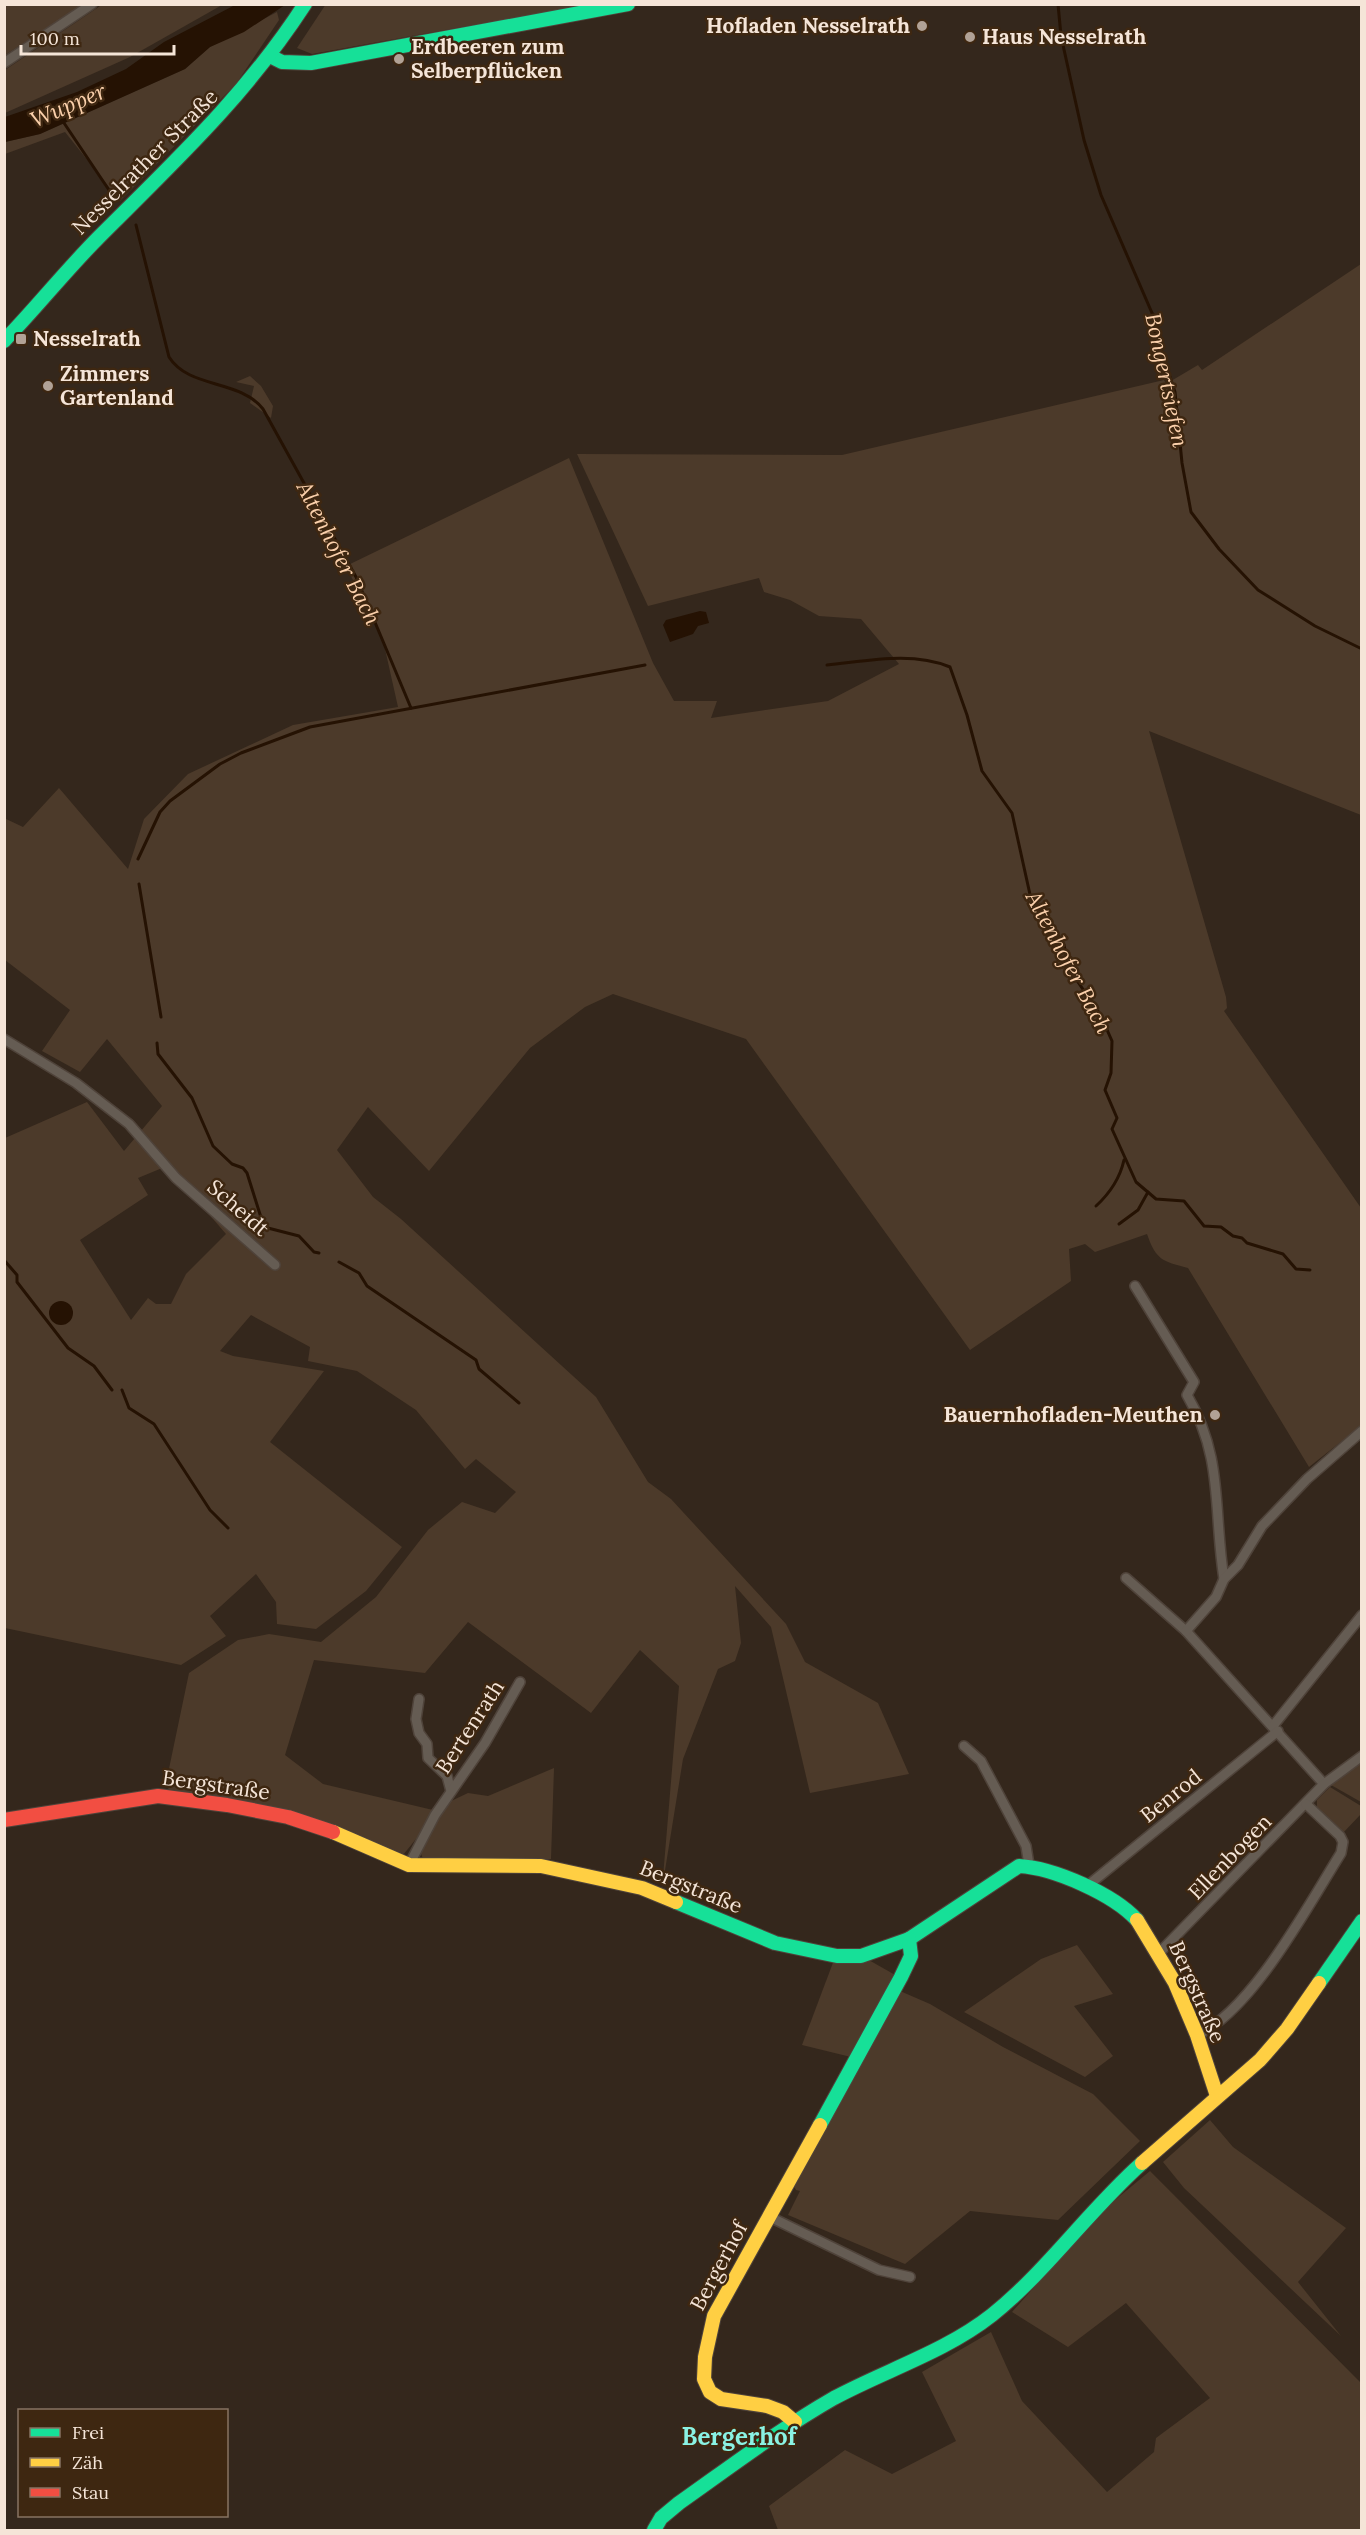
<svg xmlns="http://www.w3.org/2000/svg" width="1366" height="2535" font-family="Lora,serif">
	<style>
		.green { fill: #4c3a2a; fill-rule: evenodd }
		.water { fill: #251203 }
		.lines { fill: none; stroke-linecap: round; stroke-linejoin: round }
		.stream { stroke: #251203; stroke-width: 3 }
		.street-casing { stroke: #4f433a; stroke-width: 12 }
		.fast-casing { stroke: #4f433a; stroke-width: 16 }
		.slow-casing { stroke: #4f433a; stroke-width: 16 }
		.jam-casing { stroke: #4f433a; stroke-width: 16 }
		.street { stroke: #655c53; stroke-width: 9 }
		.fast { stroke: #16e098; stroke-width: 14 }
		.slow { stroke: #ffcf43; stroke-width: 14 }
		.jam { stroke: #f24e42; stroke-width: 14 }
		.poi-dot { fill: #b1a296; stroke: #3e2711; stroke-width: 2 }
		.labels { text-anchor: middle; stroke-width: 5; stroke-linejoin: round; paint-order: stroke }
		.poi-label { font-size: 21px; font-weight: bold; fill: #f5e5d8; stroke: #3e2711; text-anchor: start }
		.street-label { font-size: 21px; fill: #f5e5d8; stroke: #3e2711 }
		.water-label { font-size: 22px; font-style: italic; fill: #fbd0ab; stroke: #3e2711 }
		.quarter-label { font-size: 24px; font-weight: bold; fill: #8af2e3; stroke: #3e2711 }
	</style>
	<rect width="100%" height="100%" fill="#34271c"/>
	<!-- green -->
	<g class="green">
		<polygon points="5,4 82,4 82,5 5,55"/>
		<polygon points="103,4 222,5 130,57 5,113 5,70"/>
		<polygon points="326,4 584,4 584,5 312,54 297,48"/>
		<polygon points="277,12 279,20 236,84 120,201 65,132 5,154 5,142 40,134 185,69 210,47"/>
		<path d="M 1361,264 L 1361,815 L 1149,731 L 1226,997 L 1227,1008 L 1224,1011 L 1361,1208 L 1361,1426 L 1309,1467 L 1188,1268 C 1162,1261 1156,1260 1147,1234 L 1095,1252 L 1085,1244 L 1069,1249 L 1071,1281 L 970,1350 L 746,1039 L 613,994 L 585,1007 L 530,1048 L 429,1171 L 368,1107 L 337,1150 L 373,1197 L 401,1219 L 596,1397 L 648,1482 L 671,1499 L 786,1624 L 805,1662 L 878,1703 L 909,1774 L 810,1793 L 771,1627 L 735,1586 L 741,1643 L 735,1661 L 718,1669 L 683,1759 L 662,1889 L 679,1686 L 640,1650 L 591,1713 L 468,1622 L 425,1673 L 314,1660 L 285,1755 L 323,1784 L 433,1810 L 420,1834 L 403,1855 L 320,1821 L 271,1807 L 169,1790 L 166,1783 L 189,1673 L 238,1640 L 269,1634 L 321,1642 L 376,1597 L 428,1530 L 462,1502 L 495,1513 L 516,1492 L 476,1459 L 465,1469 L 416,1410 L 357,1371 L 308,1361 L 310,1347 L 251,1315 L 220,1351 L 233,1356 L 324,1371 L 270,1442 L 402,1547 L 366,1591 L 316,1629 L 277,1624 L 276,1602 L 256,1574 L 210,1616 L 226,1636 L 181,1665 L 5,1628 L 5,1138 L 87,1102 L 124,1151 L 162,1106 L 107,1039 L 80,1072 L 42,1051 L 70,1010 L 5,960 L 4,818 L 23,827 L 59,788 L 128,869 L 144,819 L 188,774 L 293,725 L 398,707 L 383,640 L 346,566 L 569,458 L 653,663 L 674,701 L 717,701 L 711,718 L 828,701 L 899,664 L 861,619 L 819,616 L 790,600 L 764,592 L 759,578 L 648,606 L 577,454 L 842,455 L 1164,380 L 1166,384 L 1198,365 L 1202,370 ZM 167,1166 L 226,1234 L 186,1274 L 171,1304 L 156,1304 L 148,1298 L 131,1320 L 80,1240 L 148,1195 L 138,1178 Z"/>
		<polygon points="250,376 261,386 273,406 271,418 250,403 254,386 236,382"/>
		<polygon points="1361,1763 1361,1802 1331,1785"/>
		<polygon points="554,1768 551,1859 423,1859 420,1851 449,1802 468,1793 488,1796"/>
		<polygon points="1330,1787 1361,1806 1361,1814 1342,1834 1317,1808 1317,1800"/>
		<polygon points="1077,1945 1113,1994 1074,2006 1113,2056 1085,2077 964,2012 1041,1959"/>
		<polygon points="867,1959 897,1976 851,2057 802,2045 834,1960"/>
		<polygon points="900,1991 930,2004 1003,2047 1093,2094 1140,2141 1058,2220 970,2211 905,2264 788,2215 800,2191 796,2190 793,2184"/>
		<polygon points="1210,2120 1233,2147 1346,2228 1298,2282 1341,2336 1184,2188 1163,2162"/>
		<polygon points="1150,2171 1361,2383 1361,2530 778,2530 769,2506 845,2450 892,2474 956,2441 922,2372 991,2332 1022,2401 1107,2492 1154,2452 1156,2438 1210,2398 1126,2303 1068,2347 1012,2312 1103,2210"/>
	</g>
	<!-- water -->
	<g class="water">
		<polygon points="235,5 285,5 244,32 210,47 185,69 40,134 5,142 5,117 77,92 126,69 164,42"/>
		<polygon points="700,611 706,612 709,623 698,626 693,634 670,642 663,625 666,620"/>
		<circle cx="61" cy="1313" r="12"/>
	</g>
	<g class="lines">
		<!-- stream -->
		<g class="stream">
			<polyline points="1058,4 1061,36 1084,140 1101,195 1152,313 1158,319 1154,329 1175,392 1182,463 1191,512 1219,549 1258,590 1315,626 1362,649"/>
			<polyline points="62,120 113,196"/>
			<path d="M 136,225 L 169,357 C 189,389 240,379 263,409 L 356,577 L 411,708"/>
			<path d="M 827,665 C 867,661 912,651 950,667 L 967,715 L 982,771 L 1012,813 L 1031,899 L 1044,914 L 1064,945 L 1069,969 L 1100,1014 L 1112,1041 L 1111,1073 L 1105,1090 L 1117,1118 L 1112,1129 L 1136,1182 L 1156,1199 L 1184,1201 L 1204,1226 L 1221,1227 L 1233,1236 L 1242,1238 L 1247,1243 L 1283,1254 L 1296,1269 L 1310,1270"/>
			<polyline points="138,859 160,812 170,801 220,764 241,753 310,727 645,665"/>
			<polyline points="139,884 161,1017"/>
			<polyline points="157,1043 158,1054 192,1098 213,1146 232,1164 243,1168 247,1173 264,1227 299,1236 314,1252 319,1253"/>
			<path d="M 1096,1206 C 1109,1194 1120,1178 1124,1160"/>
			<polyline points="1119,1224 1138,1210 1148,1192"/>
			<polyline points="4,1260 17,1275 17,1282 68,1348 94,1366 112,1390"/>
			<polyline points="339,1262 359,1273 367,1286 476,1360 479,1369 519,1403"/>
			<polyline points="122,1390 129,1408 154,1424 210,1510 228,1528"/>
		</g>
		<defs>
			<g id="street">
				<polyline points="4,63 92,4"/>
				<polyline points="4,1039 76,1083 129,1124 176,1178 275,1265"/>
				<path d="M 1135,1286 L 1194,1382 L 1187,1395 C 1224,1458 1213,1510 1224,1579"/>
				<polyline points="1126,1578 1186,1631 1324,1784"/>
				<polyline points="1186,1631 1216,1597 1224,1579 1238,1565 1262,1526 1307,1479 1362,1431"/>
				<polyline points="419,1699 416,1719 419,1733 427,1744 428,1758 447,1776 451,1791"/>
				<polyline points="1273,1726 1362,1615"/>
				<polyline points="964,1746 981,1761 1026,1846 1029,1865"/>
				<polyline points="409,1865 435,1815 485,1743 520,1682"/>
				<polyline points="1086,1887 1278,1731"/>
				<polyline points="1159,1953 1324,1784 1362,1756"/>
				<path d="M 1197,2035 C 1252,2011 1309,1904 1341,1853 L 1343,1842 L 1340,1836 L 1306,1804"/>
				<polyline points="770,2217 879,2270 910,2277"/>
			</g>
			<g id="fast">
				<polyline points="272,57 282,62 311,63 628,4"/>
				<path d="M 4,341 C 37,307 66,270 100,236 C 176,160 246,95 305,4"/>
				<path d="M 676,1902 L 775,1943 L 837,1956 L 861,1956 L 909,1939 L 1019,1866 C 1054,1868 1113,1894 1137,1920"/>
				<polyline points="1319,1983 1362,1921"/>
				<polyline points="820,2125 901,1977 911,1956 909,1939"/>
				<path d="M 654,2530 L 661,2518 L 679,2503 C 730,2467 780,2429 834,2398 C 886,2370 945,2352 992,2315 C 1047,2271 1089,2210 1142,2163"/>
			</g>
			<g id="slow">
				<polyline points="333,1832 409,1865 541,1866 642,1888 676,1902"/>
				<polyline points="1137,1920 1175,1983 1197,2035 1217,2096"/>
				<polyline points="1142,2163 1260,2060 1287,2029 1319,1983"/>
				<polyline points="795,2422 783,2412 767,2406 721,2399 710,2392 704,2379 705,2357 714,2316 820,2125"/>
			</g>
			<polyline id="jam" points="4,1820 158,1796 227,1805 288,1817 333,1832"/>
		</defs>
		<!-- street casing -->
		<use href="#street" class="street-casing"/>
		<!-- fast casing -->
		<use href="#fast" class="fast-casing"/>
		<!-- slow casing -->
		<use href="#slow" class="slow-casing"/>
		<!-- jam casing -->
		<use href="#jam" class="jam-casing"/>
		<!-- street -->
		<use href="#street" class="street"/>
		<!-- fast -->
		<use href="#fast" class="fast"/>
		<!-- slow -->
		<use href="#slow" class="slow"/>
		<!-- jam -->
		<use href="#jam" class="jam"/>
	</g>
	<!-- markers -->
	<g class="poi-dot">
		<circle cx="922" cy="26" r="6"/>
		<circle cx="970" cy="37" r="6"/>
		<circle cx="399" cy="59" r="6"/>
		<rect x="15" y="333" width="12" height="12" rx="3"/>
		<circle cx="48" cy="386" r="6"/>
		<circle cx="1215" cy="1415" r="6"/>
	</g>
	<g class="labels">
		<!-- poi labels -->
		<g class="poi-label">
			<text x="910" y="33" text-anchor="end">Hofladen Nesselrath</text>
			<text x="982" y="44">Haus Nesselrath</text>
			<text x="411" y="54">Erdbeeren zum<tspan x="411" dy="24">Selberpflücken</tspan></text>
			<text x="33" y="346">Nesselrath</text>
			<text x="60" y="381">Zimmers<tspan x="60" dy="24">Gartenland</tspan></text>
			<text x="1203" y="1422" text-anchor="end">Bauernhofladen-Meuthen</text>
		</g>
		<!-- street labels -->
		<g class="street-label">
			<text transform="translate(145 162) rotate(-45)" y="7">Nesselrather Straße</text>
			<text transform="translate(238 1208) rotate(41)" y="7">Scheidt</text>
			<text transform="translate(470 1727) rotate(-57)" y="7">Bertenrath</text>
			<text transform="translate(216 1785) rotate(8)" y="7">Bergstraße</text>
			<text transform="translate(1171 1796) rotate(-39)" y="7">Benrod</text>
			<text transform="translate(1230 1857) rotate(-46)" y="7">Ellenbogen</text>
			<text transform="translate(691 1887) rotate(22)" y="7">Bergstraße</text>
			<text transform="translate(1197 1992) rotate(66)" y="7">Bergstraße</text>
			<text transform="translate(719 2266) rotate(-62)" y="7">Bergerhof</text>
		</g>
		<!-- water labels -->
		<g class="water-label">
			<text transform="translate(68 105) rotate(-23)" y="8">Wupper</text>
			<text transform="translate(1167 380) rotate(78)" y="8">Bongertsiefen</text>
			<text transform="translate(339 553) rotate(63)" y="8">Altenhofer Bach</text>
			<text transform="translate(1069 962) rotate(62)" y="8">Altenhofer Bach</text>
		</g>
		<!-- quarter labels -->
		<g class="quarter-label">
			<text x="739" y="2445">Bergerhof</text>
		</g>
	</g>
	<!-- border -->
	<rect width="1366" height="2535" fill="none" stroke="#f5e5d8" stroke-width="12"/>
	<!-- legend -->
	<rect x="18" y="2409" width="210" height="108" fill="#3e2711" stroke="#877361" stroke-width="1.5"/>
	<rect x="30" y="2428" width="30" height="9" fill="#16e098" stroke="#877361" stroke-width="1.5"/>
	<text x="72" y="2439" font-size="18" fill="#f5e5d8">Frei</text>
	<rect x="30" y="2458" width="30" height="9" fill="#ffcf43" stroke="#877361" stroke-width="1.5"/>
	<text x="72" y="2469" font-size="18" fill="#f5e5d8">Zäh</text>
	<rect x="30" y="2488" width="30" height="9" fill="#f24e42" stroke="#877361" stroke-width="1.5"/>
	<text x="72" y="2499" font-size="18" fill="#f5e5d8">Stau</text>
	<!-- scale -->
	<path d="M21 45v9h153v-9" fill="none" stroke="#f5e5d8" stroke-width="3"/>
	<text x="30" y="45" font-size="18" fill="#f5e5d8" stroke="#3e2711" stroke-width="4.5" paint-order="stroke">100 m</text>
</svg>
